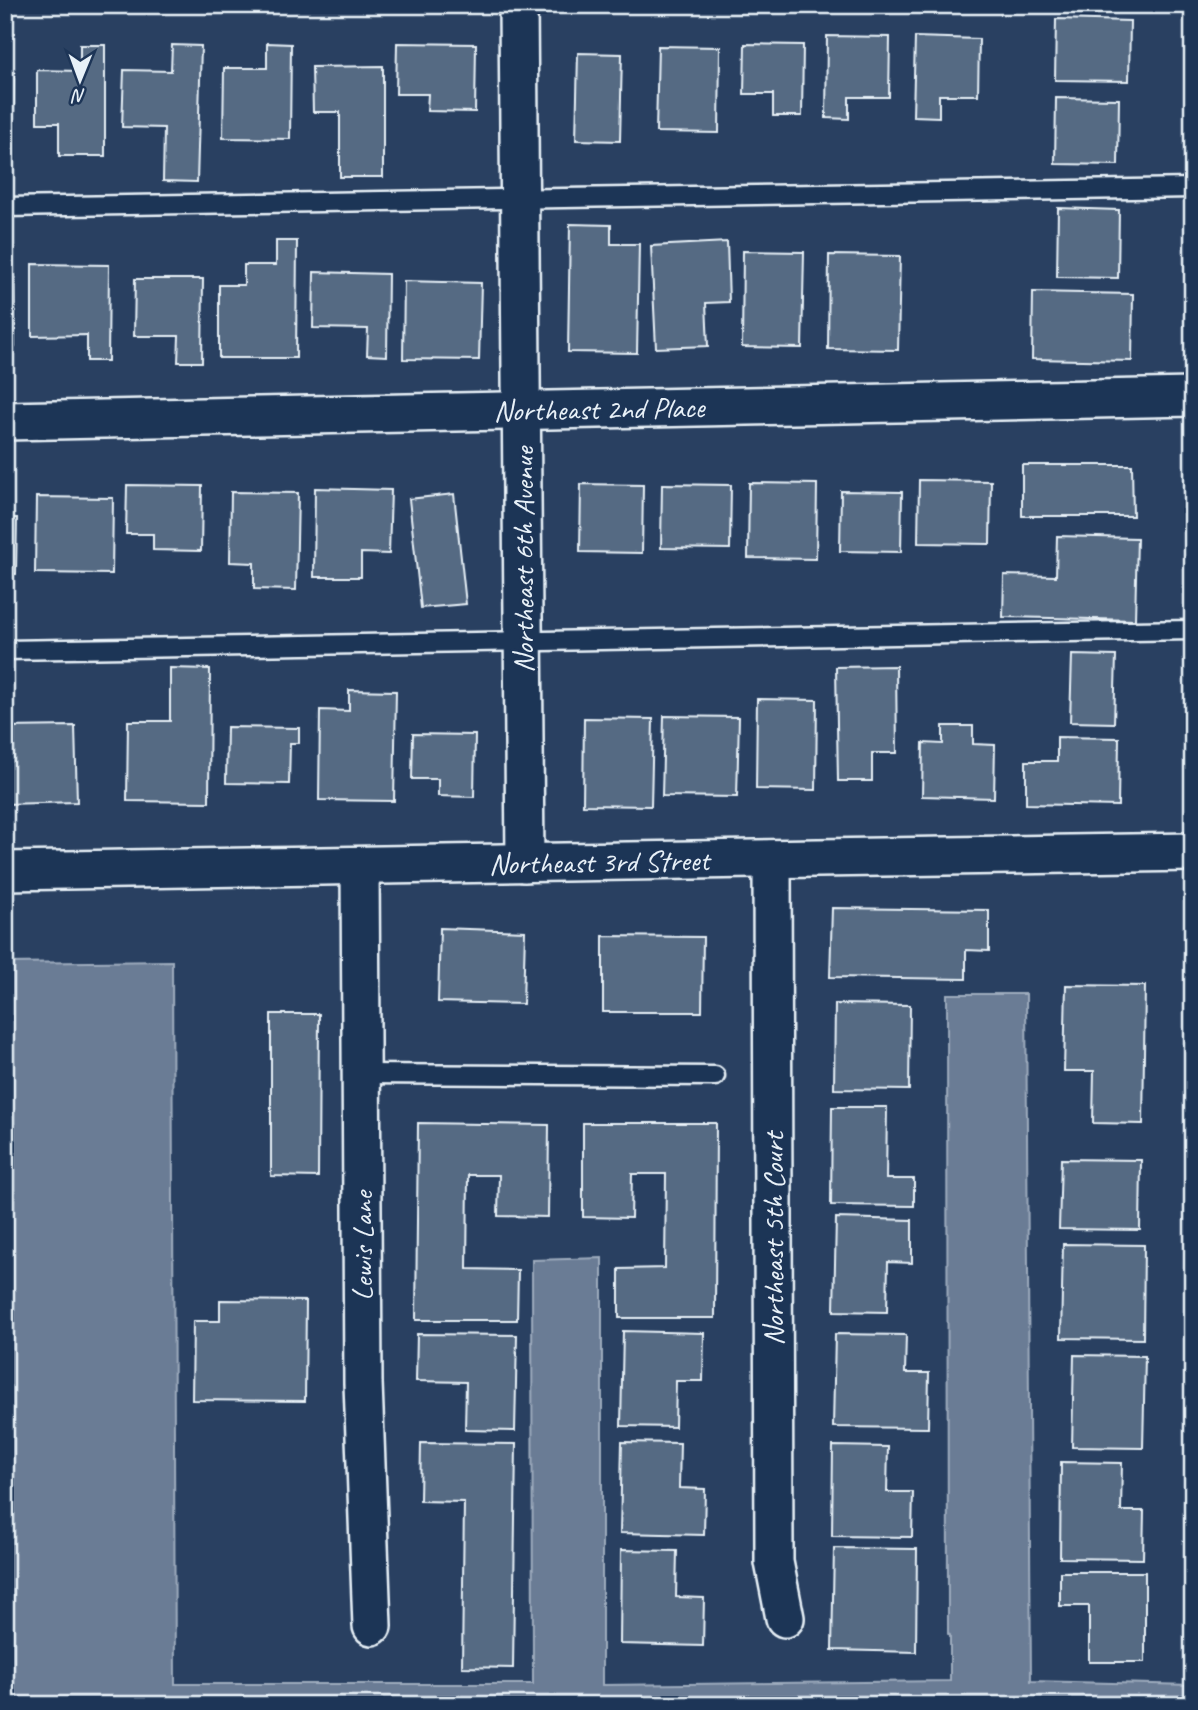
<svg xmlns="http://www.w3.org/2000/svg" width="1198" height="1710" font-family="Caveat,sans-serif">
	<style>
		.water { fill: #6b7c95; stroke: #9dabbd; stroke-width: 2 }
		.building { fill: #556a83; stroke: #e8f1f8; stroke-width: 2 }
		.lines { fill: none; stroke-linecap: round; stroke-linejoin: round }
		.lane-casing { stroke: #e8f1f8; stroke-width: 23 }
		.street-casing { stroke: #e8f1f8; stroke-width: 42 }
		.lane { stroke: #1d3557; stroke-width: 18 }
		.street { stroke: #1d3557; stroke-width: 37 }
		.labels { text-anchor: middle; stroke-width: 5; stroke-linejoin: round; paint-order: stroke }
		.street-label { font-size: 30px; fill: #e8f1f8; stroke: #1d3557 }
	</style>
	<rect width="100%" height="100%" fill="#294061"/>
	<filter id="ink" filterUnits="userSpaceOnUse"><feTurbulence type="fractalNoise" baseFrequency=".0143" numOctaves="2"/><feDisplacementMap in="SourceGraphic" scale="14" xChannelSelector="R" yChannelSelector="G"/><feConvolveMatrix kernelMatrix="1 2 1 2 8 2 1 2 1" color-interpolation-filters="sRGB"/></filter>
	<g filter="url(#ink)">
		<!-- water -->
		<polygon class="water" points="172,961 175,1684 533,1684 532,1260 602,1258 602,1685 950,1681 950,1635 948,1634 947,994 1026,994 1031,1681 1193,1685 1193,1705 5,1705 5,963"/>
		<!-- building -->
		<g class="building">
			<polygon points="1056,19 1130,21 1129,81 1055,80"/>
			<polygon points="827,36 890,37 889,97 849,97 849,119 826,118"/>
			<polygon points="915,37 979,39 978,95 939,95 939,117 913,116"/>
			<polygon points="267,43 291,44 290,139 223,138 224,68 267,68"/>
			<polygon points="397,43 476,44 475,112 427,111 428,94 396,94"/>
			<polygon points="745,44 803,45 802,116 773,116 773,94 744,94"/>
			<polygon points="80,45 105,45 105,156 59,156 59,123 37,123 37,70 80,71"/>
			<polygon points="172,45 201,46 197,182 163,181 164,128 122,127 124,70 171,71"/>
			<polygon points="658,46 720,47 719,133 656,132"/>
			<polygon points="578,53 622,54 620,141 576,140"/>
			<polygon points="383,66 383,177 340,177 340,112 313,112 312,67"/>
			<polygon points="5,72 14,72 13,146 5,146"/>
			<polygon points="1056,98 1119,99 1118,165 1055,164"/>
			<polygon points="1058,208 1119,210 1118,278 1057,277"/>
			<polygon points="570,224 611,225 611,244 639,244 637,353 568,352"/>
			<polygon points="276,241 297,241 296,358 219,358 219,285 244,285 244,265 276,265"/>
			<polygon points="727,242 729,302 706,303 708,346 656,348 651,246"/>
			<polygon points="743,251 804,252 802,348 742,347"/>
			<polygon points="829,255 900,256 898,350 828,349"/>
			<polygon points="5,259 14,259 15,346 5,346"/>
			<polygon points="32,264 109,265 108,361 87,361 87,335 32,336"/>
			<polygon points="314,272 388,274 387,356 367,355 368,329 313,328"/>
			<polygon points="135,279 203,279 202,362 178,362 179,336 134,336"/>
			<polygon points="404,281 481,283 479,360 403,359"/>
			<polygon points="1033,292 1133,294 1132,361 1032,359"/>
			<polygon points="1022,465 1132,465 1133,516 1022,516"/>
			<polygon points="919,480 991,481 990,544 918,543"/>
			<polygon points="749,483 817,484 816,559 748,558"/>
			<polygon points="581,484 643,485 642,553 580,552"/>
			<polygon points="662,484 731,485 730,549 661,548"/>
			<polygon points="127,485 202,486 201,551 153,550 153,534 126,534"/>
			<polygon points="315,488 391,490 389,554 361,553 361,577 314,577"/>
			<polygon points="841,491 902,492 901,552 840,551"/>
			<polygon points="231,492 298,493 296,590 254,589 254,563 230,562"/>
			<polygon points="454,494 466,604 421,608 409,499"/>
			<polygon points="36,497 113,498 112,574 35,573"/>
			<polygon points="5,518 17,518 16,574 5,574"/>
			<polygon points="1057,536 1137,538 1135,620 1003,617 1004,575 1056,576"/>
			<polygon points="1072,655 1116,656 1114,723 1070,722"/>
			<polygon points="896,666 897,753 872,753 872,781 838,781 836,667"/>
			<polygon points="170,668 210,669 209,802 127,801 128,721 170,721"/>
			<polygon points="349,690 396,691 394,801 319,800 320,710 349,711"/>
			<polygon points="757,699 817,700 816,790 756,789"/>
			<polygon points="664,716 739,717 737,797 662,796"/>
			<polygon points="584,718 653,719 651,806 583,805"/>
			<polygon points="75,726 77,802 5,804 5,727"/>
			<polygon points="943,726 973,726 973,744 995,745 994,798 922,796 923,743 943,744"/>
			<polygon points="227,727 299,728 299,743 290,743 289,784 226,783"/>
			<polygon points="413,734 475,735 474,797 438,796 438,779 412,779"/>
			<polygon points="1057,737 1119,738 1118,806 1026,804 1026,761 1057,761"/>
			<polygon points="832,908 989,910 989,951 966,950 966,979 830,977"/>
			<polygon points="440,928 525,931 523,1004 438,1002"/>
			<polygon points="603,936 703,937 702,1012 603,1012"/>
			<polygon points="1066,985 1145,986 1143,1124 1093,1123 1094,1071 1064,1071"/>
			<polygon points="835,1004 910,1005 909,1090 834,1089"/>
			<polygon points="271,1014 319,1014 318,1177 271,1176"/>
			<polygon points="832,1107 887,1107 886,1179 914,1179 914,1206 831,1205"/>
			<polygon points="418,1123 549,1125 548,1217 498,1216 499,1175 468,1175 467,1269 518,1270 517,1320 416,1320"/>
			<polygon points="583,1123 716,1123 715,1318 619,1318 619,1269 665,1268 666,1174 632,1174 631,1218 583,1217"/>
			<polygon points="1061,1159 1141,1160 1140,1230 1059,1229"/>
			<polygon points="836,1218 912,1220 912,1263 888,1262 887,1312 834,1311"/>
			<polygon points="1063,1244 1144,1245 1143,1339 1061,1338"/>
			<polygon points="220,1300 306,1301 305,1401 192,1400 193,1321 220,1321"/>
			<polygon points="623,1331 704,1333 703,1381 676,1381 675,1427 621,1426"/>
			<polygon points="417,1334 517,1335 515,1431 465,1430 466,1382 416,1381"/>
			<polygon points="835,1334 906,1335 905,1373 929,1373 928,1428 833,1427"/>
			<polygon points="1074,1355 1145,1356 1143,1448 1072,1447"/>
			<polygon points="622,1442 680,1443 679,1488 705,1489 704,1535 620,1533"/>
			<polygon points="421,1443 516,1444 513,1668 462,1667 464,1502 420,1501"/>
			<polygon points="833,1446 888,1447 887,1492 913,1492 912,1537 832,1536"/>
			<polygon points="1061,1462 1122,1463 1121,1511 1144,1511 1143,1559 1060,1558"/>
			<polygon points="834,1548 917,1549 916,1652 832,1650"/>
			<polygon points="621,1550 677,1551 676,1597 704,1598 703,1646 620,1644"/>
			<polygon points="1060,1572 1145,1572 1145,1662 1089,1662 1089,1606 1060,1606"/>
		</g>
		<g class="lines">
			<defs>
				<g id="lane">
					<polyline points="5,207 1193,188"/>
					<polyline points="5,650 1193,630"/>
					<polyline points="361,1074 715,1076"/>
				</g>
				<g id="street">
					<polyline points="518,5 525,863"/>
					<polyline points="5,421 1193,397"/>
					<polyline points="772,859 774,1562 785,1618"/>
					<polyline points="360,866 363,1383 372,1626"/>
					<polyline points="5,871 1193,852"/>
				</g>
			</defs>
			<!-- lane casing -->
			<use href="#lane" class="lane-casing"/>
			<!-- street casing -->
			<use href="#street" class="street-casing"/>
			<!-- lane -->
			<use href="#lane" class="lane"/>
			<!-- street -->
			<use href="#street" class="street"/>
		</g>
	</g>
	<g class="labels">
		<!-- street labels -->
		<g class="street-label">
			<text transform="translate(599 409) rotate(-1)" y="10">Northeast 2nd Place</text>
			<text transform="translate(523 560) rotate(-90)" y="10">Northeast 6th Avenue</text>
			<text transform="translate(599 862) rotate(-1)" y="10">Northeast 3rd Street</text>
			<text transform="translate(773 1239) rotate(-90)" y="10">Northeast 5th Court</text>
			<text transform="translate(362 1246) rotate(-90)" y="10">Lewis Lane</text>
		</g>
	</g>
	<!-- margin -->
	<rect width="1198" height="1710" fill="none" stroke="#1d3557" stroke-width="28"/>
	<rect x="14" y="14" width="1170" height="1682" fill="none" stroke="#e8f1f8" stroke-width="2.5" filter="url(#ink)"/>
	<!-- north arrow -->
	<g transform="translate(80 80) rotate(181)" stroke="#1d3557" stroke-width="5" paint-order="stroke">
	<path d="M0-5L12 26L0 18L-12 26Z" fill="#e8f1f8"/>
	<text y="-10" font-size="19" font-weight="bold" text-anchor="middle" fill="#e8f1f8">N</text>
	</g>
</svg>
